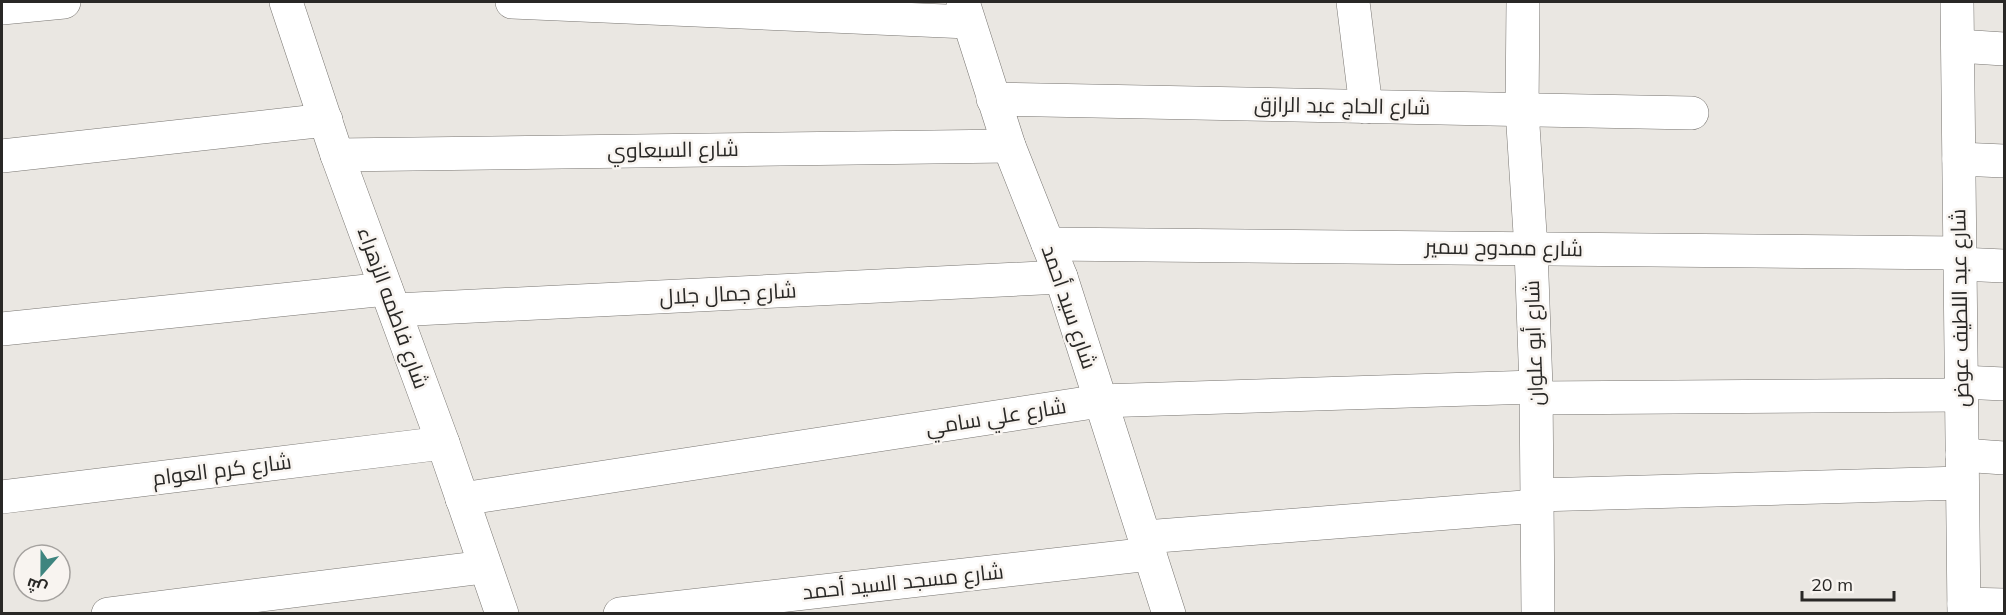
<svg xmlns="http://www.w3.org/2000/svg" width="2006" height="615" font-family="Mulish,Cairo,sans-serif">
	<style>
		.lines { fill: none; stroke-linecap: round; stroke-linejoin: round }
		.minor-casing { stroke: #787571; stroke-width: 34 }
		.minor { stroke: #fff; stroke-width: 33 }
		.labels { text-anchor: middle; stroke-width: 5; stroke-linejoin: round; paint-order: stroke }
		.street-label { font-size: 21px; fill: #292826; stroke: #f8f4f0 }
	</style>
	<rect width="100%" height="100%" fill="#eae7e2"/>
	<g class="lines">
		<defs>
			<g id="minor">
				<polyline points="286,2 337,155 443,443 502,614"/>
				<polyline points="512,2 968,22"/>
				<polyline points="963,2 1009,146 1061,277 1169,614"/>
				<polyline points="1353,2 1366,107"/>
				<polyline points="1523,2 1522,110 1531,249 1536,387 1538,614"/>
				<polyline points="1957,2 1964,614"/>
				<polyline points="2,8 64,2"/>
				<polyline points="1958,46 2004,49"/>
				<polyline points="993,99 1692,113"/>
				<polyline points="337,155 1009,146"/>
				<polyline points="2,156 326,120"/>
				<polyline points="1959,159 2004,161"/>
				<polyline points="1048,244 1960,253"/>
				<polyline points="1960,264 2004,266"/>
				<polyline points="395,310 1061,277"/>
				<polyline points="2,329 386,289"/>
				<polyline points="1961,382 2004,384"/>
				<polyline points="1536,398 1961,395"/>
				<polyline points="1962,455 2004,458"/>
				<polyline points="1537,495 1962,483"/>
				<polyline points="2,497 443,443"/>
				<polyline points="462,499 1100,401 1536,387"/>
				<polyline points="1145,537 1537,506"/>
				<polyline points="1964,604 2004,605"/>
				<polyline points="108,614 484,567"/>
				<polyline points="620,614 1150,554"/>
			</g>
		</defs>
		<!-- minor casing -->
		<use href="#minor" class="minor-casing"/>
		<!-- minor -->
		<use href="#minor" class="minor"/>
	</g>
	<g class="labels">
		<!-- street labels -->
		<g class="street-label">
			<text transform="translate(1342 106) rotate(1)" y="7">شارع الحاج عبد الرازق</text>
			<text transform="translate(673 150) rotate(-1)" y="7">شارع السبعاوي</text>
			<text transform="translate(1504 248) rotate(1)" y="7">شارع ممدوح سمير</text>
			<text transform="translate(728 294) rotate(-3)" y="7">شارع جمال جلال</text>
			<text transform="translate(1069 307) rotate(71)" y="7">شارع سيد أحمد</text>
			<text transform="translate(393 308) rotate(70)" y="7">شارع فاطمه الزهراء</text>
			<text transform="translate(1960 308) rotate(-91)" y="7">شارع عبد اللطيف عوض</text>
			<text transform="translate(1534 343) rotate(-92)" y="7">شارع أبو علوان</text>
			<text transform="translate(996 417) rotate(-9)" y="7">شارع علي سامي</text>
			<text transform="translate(222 470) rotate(-7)" y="7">شارع كرم العوام</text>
			<text transform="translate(903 582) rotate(-6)" y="7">شارع مسجد السيد أحمد</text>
		</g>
	</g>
	<!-- border -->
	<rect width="2006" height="615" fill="none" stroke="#292826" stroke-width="6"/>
	<!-- north arrow -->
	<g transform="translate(42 573) rotate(201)"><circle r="28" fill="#f8f4f0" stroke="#a5a29f" stroke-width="1.5"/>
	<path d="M0-4.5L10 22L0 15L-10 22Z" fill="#3e857f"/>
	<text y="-9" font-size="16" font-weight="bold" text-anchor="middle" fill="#292826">ش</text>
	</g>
	<!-- scale -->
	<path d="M1802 591v9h92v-9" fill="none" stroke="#292826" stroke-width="3"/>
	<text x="1811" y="591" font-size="18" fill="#292826" stroke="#f8f4f0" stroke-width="4.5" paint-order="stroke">20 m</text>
</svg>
